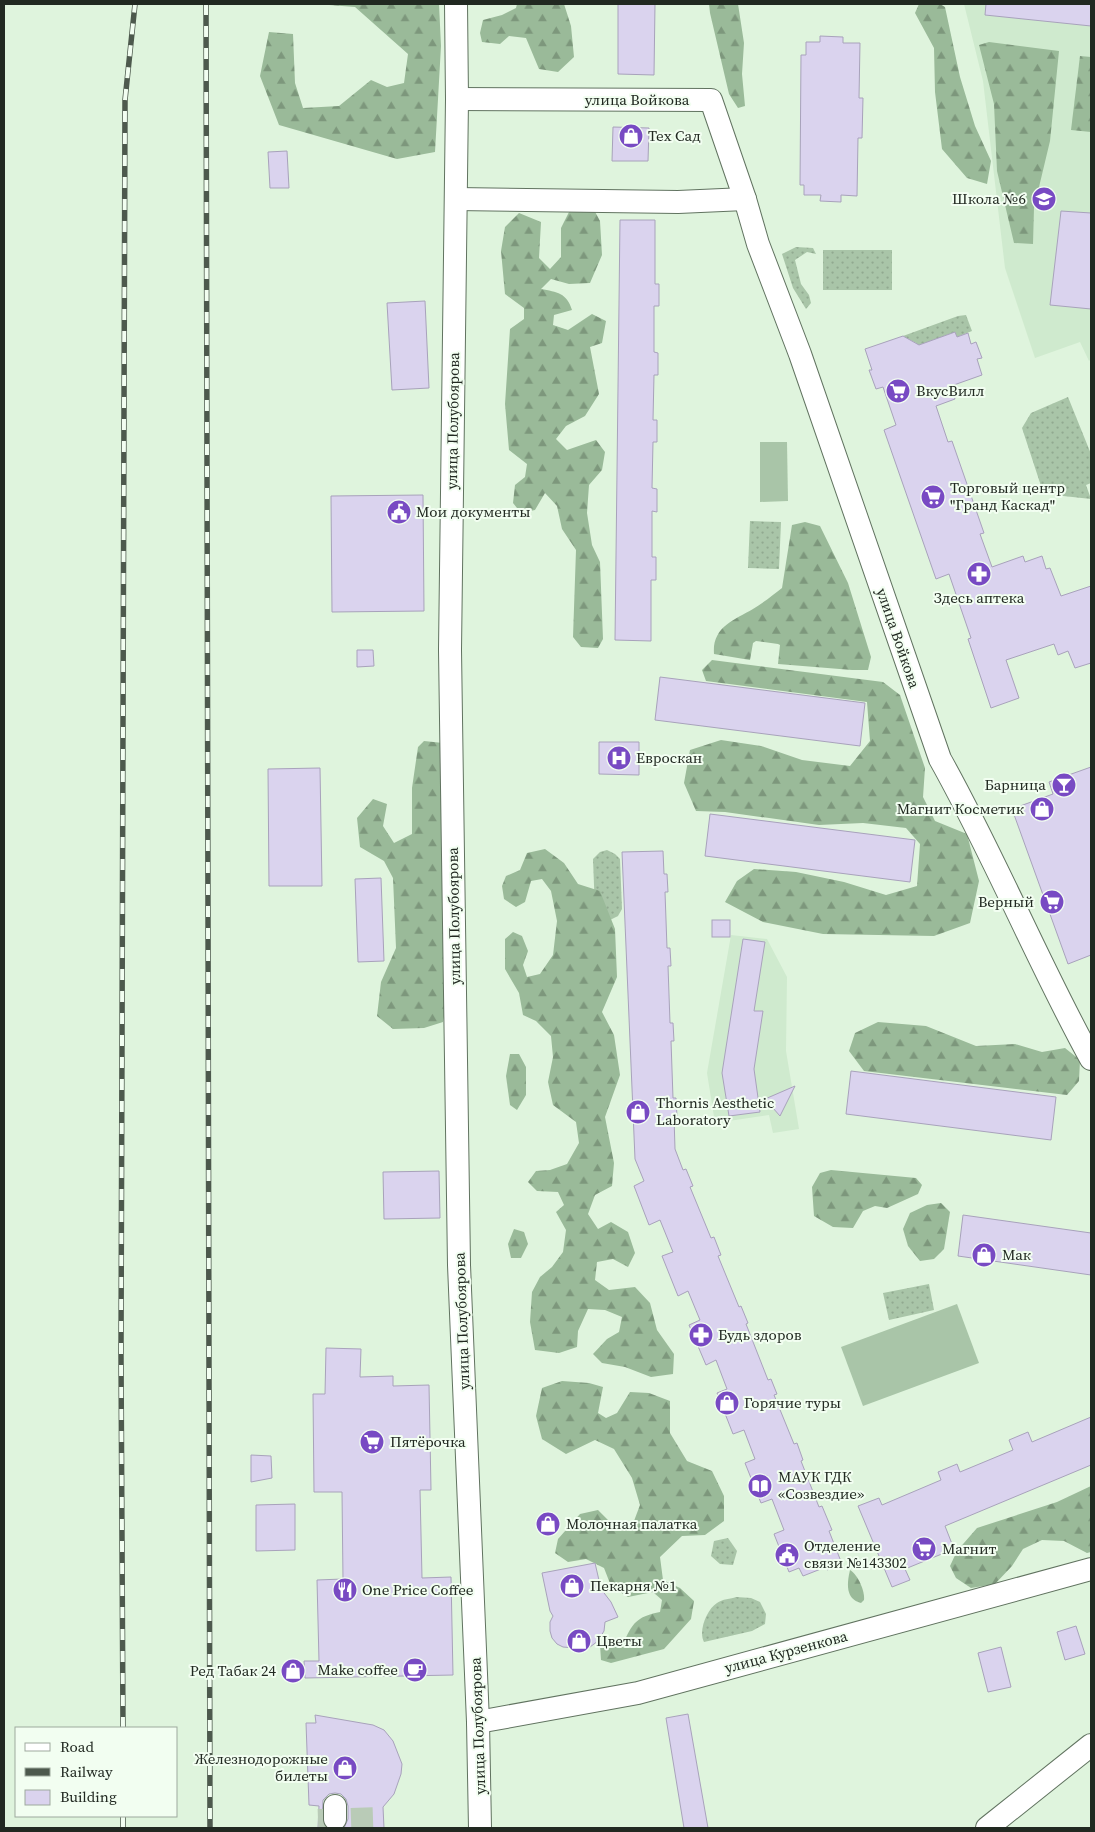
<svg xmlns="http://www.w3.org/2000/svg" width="1095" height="1832" font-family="'Source Serif 4',serif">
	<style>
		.built { fill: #cfeace }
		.grass { fill: url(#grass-dots) }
		.forest { fill: url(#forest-firs) }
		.pitch { fill: #a9c5a8 }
		.building { fill: #dad3ee; stroke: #a8a2bb }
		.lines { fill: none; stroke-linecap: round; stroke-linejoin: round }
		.street-tunnel { stroke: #b9cbb7; stroke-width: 22; stroke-dasharray: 22 11; stroke-linecap: butt }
		.street-casing { stroke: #617360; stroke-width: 24 }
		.street { stroke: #fff; stroke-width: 22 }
		.rail-casing { stroke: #4d594d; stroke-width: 5.5 }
		.rail { stroke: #f2fef1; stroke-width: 4; stroke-dasharray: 11; stroke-linecap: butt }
		.labels { text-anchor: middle; stroke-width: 4; stroke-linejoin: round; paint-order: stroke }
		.street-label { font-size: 15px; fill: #212921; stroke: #f2fef1 }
		.poi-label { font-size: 15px; fill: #212921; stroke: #f2fef1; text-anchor: start }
	</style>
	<defs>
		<pattern id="grass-dots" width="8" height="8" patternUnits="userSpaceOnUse" patternTransform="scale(1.25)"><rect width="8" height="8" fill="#a9c5a8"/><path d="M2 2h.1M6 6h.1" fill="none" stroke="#91a990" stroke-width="1.8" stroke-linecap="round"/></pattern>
		<pattern id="forest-firs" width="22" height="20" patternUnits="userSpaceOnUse" patternTransform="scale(1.25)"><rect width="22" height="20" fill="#9aba99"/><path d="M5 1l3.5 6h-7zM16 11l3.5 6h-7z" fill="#7d977c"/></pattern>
	</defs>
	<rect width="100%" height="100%" fill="#dff4dd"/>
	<!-- built -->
	<g class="built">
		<polygon points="964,4 1091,4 1091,359 1089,361 1080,342 1035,358 1005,268 983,81"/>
		<polygon points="731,935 767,939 787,977 786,1051 799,1129 773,1133 769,1115 715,1123 707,1073"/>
	</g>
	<!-- grass -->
	<g class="grass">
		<polygon points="796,247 813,248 816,254 807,252 795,260 801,284 809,295 811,303 806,309 793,288 782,254"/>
		<rect x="823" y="250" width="69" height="40"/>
		<polygon points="966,315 972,331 957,337 955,332 917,346 916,343 903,336 958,316"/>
		<polygon points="1068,397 1091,454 1091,483 1086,485 1091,499 1054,495 1041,486 1022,428 1031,413"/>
		<polygon points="750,521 781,522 779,569 748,568"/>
		<polygon points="607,850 615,854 620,859 622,909 618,916 610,920 595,911 593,859 600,852"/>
		<polygon points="929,1284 934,1310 889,1320 883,1293"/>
		<polygon points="728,1538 737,1551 733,1565 720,1564 711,1556 714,1541"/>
		<path d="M 736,1597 L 751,1598 L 760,1602 L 766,1614 L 765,1624 L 752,1631 L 704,1642 C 698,1631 707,1609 717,1603 C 722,1599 731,1599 736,1597 Z"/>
	</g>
	<!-- forest -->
	<g class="forest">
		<polygon points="316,4 439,4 441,46 435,152 397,159 279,125 260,76 269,32 293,34 295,83 303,108 339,106 371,80 387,87 404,83 408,54 355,7"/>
		<polygon points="517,4 564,4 571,26 574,57 558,72 539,69 526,38 509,36 500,44 482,42 480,33 483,20 502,15 516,8"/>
		<polygon points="709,4 738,4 744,43 742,74 745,106 738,108 729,94 710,13"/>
		<polygon points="919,4 940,4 945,7 960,77 975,126 991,161 987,184 967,178 942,149 935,92 934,48 915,13"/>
		<polygon points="989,42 1059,51 1050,141 1034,208 1033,244 1014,243 997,171 994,104 979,45"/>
		<polygon points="1080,56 1091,57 1091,132 1071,130"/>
		<path d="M 571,208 L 593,208 L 600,221 L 602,255 L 590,283 L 569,284 L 551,279 L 541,289 C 557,292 567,293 572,310 L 554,315 L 553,325 L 568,330 L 592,314 L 606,321 L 602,343 L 590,347 L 599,394 L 585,416 L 566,426 L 556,439 L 567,450 L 596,440 L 605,452 L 602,470 L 589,485 L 587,513 L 592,545 L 600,562 L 603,639 L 598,648 L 581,647 L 573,637 L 576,550 L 562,529 L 557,506 L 545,493 L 535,510 L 521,513 L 513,503 L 515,485 L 525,477 L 527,464 L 509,450 L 505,404 L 510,329 L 524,319 L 524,308 L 505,294 L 501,251 L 505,227 L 519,213 L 541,222 L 539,258 L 550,269 L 561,257 L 561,228 Z"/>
		<path d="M 805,522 L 820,526 L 848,583 L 871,657 L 868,670 L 852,670 L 778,664 L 780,645 L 778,644 L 756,641 L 753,643 L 750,660 L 714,654 C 712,627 734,620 753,609 C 763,603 773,595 782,588 L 792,525 Z"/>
		<polygon points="712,660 883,682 900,695 925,768 923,797 935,821 967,834 979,881 970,923 934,936 823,934 763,922 725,902 737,881 754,869 796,872 844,882 886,895 917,886 920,844 906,828 863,823 819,825 725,812 696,811 684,783 690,750 721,740 761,746 802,760 850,766 870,741 867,702 706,681 702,670"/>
		<polygon points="424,741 443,743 450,986 443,1022 424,1028 393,1029 377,1016 381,982 396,948 393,878 384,861 360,847 357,818 373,799 387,804 383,826 394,843 412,834 412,788 418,747"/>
		<polygon points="545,849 564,863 578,884 600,891 615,929 617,977 602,1012 614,1035 620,1075 605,1117 614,1163 612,1186 595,1195 588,1214 598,1229 611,1222 628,1232 635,1253 628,1267 613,1259 597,1262 595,1280 609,1290 635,1287 650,1303 657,1330 674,1354 673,1374 651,1377 625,1367 602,1363 593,1354 607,1339 619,1332 622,1317 605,1310 588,1309 578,1331 577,1347 559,1353 535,1350 530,1322 532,1292 540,1277 552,1267 563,1252 566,1230 556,1212 564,1205 558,1192 537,1191 528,1182 536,1171 550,1170 567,1164 579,1143 576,1122 553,1105 548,1082 553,1057 551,1036 536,1021 523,1015 519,993 505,969 505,939 513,932 522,936 528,951 523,965 527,977 540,974 553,955 557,921 551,891 542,879 531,881 525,902 516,907 504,899 502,886 506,876 520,870 527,853"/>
		<polygon points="878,1022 926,1026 976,1046 1015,1044 1042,1052 1065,1048 1080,1060 1079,1081 1067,1095 864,1071 849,1051 855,1033"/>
		<polygon points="510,1054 519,1054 526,1067 526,1095 517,1110 510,1105 506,1076"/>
		<polygon points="831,1170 916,1178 922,1185 918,1194 887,1208 875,1206 863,1211 853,1228 833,1227 814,1216 812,1187 820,1173"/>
		<polygon points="941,1203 950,1212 944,1249 934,1259 920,1261 908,1246 903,1229 910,1213 927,1205"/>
		<polygon points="514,1229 524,1232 528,1244 521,1258 511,1258 508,1244"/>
		<path d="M 562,1381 L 589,1383 L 603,1387 L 598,1413 L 606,1418 L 617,1413 L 630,1392 L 649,1393 L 670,1401 L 670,1433 L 687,1461 L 712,1471 L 724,1496 L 724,1521 L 705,1535 L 682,1536 L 660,1557 L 663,1580 L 680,1588 L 694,1601 L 691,1619 L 664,1649 L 611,1663 L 601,1660 L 600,1645 L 611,1638 L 625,1640 C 633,1621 640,1616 660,1612 L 662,1600 L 653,1592 L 628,1597 L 611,1586 L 604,1568 L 586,1559 L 568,1562 L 555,1553 L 558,1539 L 580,1514 L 598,1510 L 613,1525 L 631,1529 L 640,1505 L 632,1478 L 614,1449 L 595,1440 L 566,1454 L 542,1439 L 536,1416 L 542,1388 Z"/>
		<polygon points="1091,1486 1091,1552 1087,1553 1064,1541 1042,1540 1023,1549 1012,1566 995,1584 971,1588 956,1578 950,1566 957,1551 977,1528 1057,1502"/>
		<path d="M 850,1570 C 858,1575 865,1591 864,1600 L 861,1603 C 845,1599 847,1583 850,1570 Z"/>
	</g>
	<!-- pitch -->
	<g class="pitch">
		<polygon points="760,442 787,442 788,501 760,502"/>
		<polygon points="957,1304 979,1363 863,1406 841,1347"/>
	</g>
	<!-- building -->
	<g class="building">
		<polygon points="618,4 655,4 654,75 618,74"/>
		<polygon points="986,4 1091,4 1091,26 985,15"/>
		<polygon points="820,36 843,37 843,43 860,43 859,98 863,98 862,138 858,138 857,196 841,195 841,202 820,201 821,195 804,195 804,185 800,185 801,55 806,55 806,42 820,42"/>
		<polygon points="613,127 649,128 648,161 612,161"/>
		<polygon points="287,151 289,188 270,188 268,152"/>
		<polygon points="1061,211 1091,213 1091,309 1050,305"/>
		<polygon points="620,220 655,220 655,284 659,284 659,306 654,306 654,352 658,353 658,375 654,375 653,420 657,420 657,442 653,442 652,488 657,489 657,512 652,511 652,557 656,557 656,580 651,580 651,641 615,640"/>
		<polygon points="425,301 429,388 392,390 387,303"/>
		<polygon points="955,332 957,337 968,333 971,344 976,342 982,358 977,359 982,375 951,386 955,399 936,406 948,442 952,441 984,533 980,534 992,567 1023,556 1025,562 1042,556 1046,569 1050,568 1061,596 1091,586 1091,663 1075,668 1068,651 1058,655 1054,644 1006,660 1019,698 991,708 968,639 971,638 949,574 936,579 884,430 896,425 883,387 876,389 869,370 872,370 865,349 903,336 919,345"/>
		<polygon points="423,495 424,611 332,612 331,496"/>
		<polygon points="357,650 373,650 374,666 357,667"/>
		<polygon points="660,677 865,703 860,746 655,720"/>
		<polygon points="599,742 639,742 639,775 599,774"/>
		<polygon points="1091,767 1091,955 1068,964 1012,809 1053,794 1049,782"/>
		<polygon points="320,768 322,886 269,886 268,769"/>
		<polygon points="710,814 915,840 910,882 705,856"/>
		<polygon points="663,851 664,874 667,874 668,892 665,892 667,948 670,948 671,966 668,966 670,1023 673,1023 674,1041 671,1041 673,1098 676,1098 677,1117 674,1117 675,1149 683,1170 686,1169 693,1186 690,1187 711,1238 714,1237 721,1255 718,1256 739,1307 741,1306 748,1323 746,1324 768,1380 771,1379 777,1394 774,1395 794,1444 797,1443 803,1460 801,1461 819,1507 822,1506 832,1530 829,1531 842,1564 827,1570 826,1567 803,1576 799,1568 789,1572 774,1534 784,1530 772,1499 761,1503 745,1463 755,1459 744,1430 733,1434 717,1393 727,1389 716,1360 706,1365 689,1325 700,1320 688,1291 678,1296 662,1256 673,1252 660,1220 649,1225 634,1186 644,1181 635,1159 622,852"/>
		<polygon points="381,878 384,961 358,962 355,879"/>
		<rect x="712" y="920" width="18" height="17"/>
		<polygon points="743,939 765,942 754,1011 763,1011 754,1069 760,1112 729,1116 722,1073"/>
		<polygon points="851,1071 1056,1097 1051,1140 846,1114"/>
		<polygon points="795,1086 780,1116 765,1099"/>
		<polygon points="439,1171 440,1218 384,1219 383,1172"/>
		<polygon points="963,1215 1091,1233 1091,1275 958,1256"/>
		<polygon points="326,1348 361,1349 360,1377 393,1376 393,1386 429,1385 431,1490 420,1490 422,1578 451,1577 453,1675 305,1678 304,1661 319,1661 317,1580 343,1579 342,1492 314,1492 313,1394 325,1394"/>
		<polygon points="1091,1417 1091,1465 945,1526 954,1549 905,1569 910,1580 892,1587 858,1506 879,1498 882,1505 941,1480 938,1472 957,1464 960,1472 1013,1450 1009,1440 1028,1432 1032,1442"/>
		<polygon points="251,1455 271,1456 272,1478 251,1482"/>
		<polygon points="295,1504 295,1550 256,1551 256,1505"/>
		<polygon points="595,1563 601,1589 611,1602 618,1617 605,1622 604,1631 598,1641 590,1647 586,1649 563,1647 557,1644 552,1638 550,1631 550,1622 553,1616 550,1611 542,1573"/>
		<polygon points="1076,1626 1085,1654 1065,1660 1057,1632"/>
		<polygon points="1001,1647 1011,1687 988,1692 978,1653"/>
		<polygon points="688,1714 708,1828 684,1828 666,1718"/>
		<polygon points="315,1715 373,1725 384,1730 393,1741 402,1764 401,1774 394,1794 383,1807 384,1828 344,1828 348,1819 348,1806 346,1799 341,1794 335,1793 329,1794 323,1800 322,1819 326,1828 318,1828 319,1806 309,1805 306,1723 316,1723"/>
	</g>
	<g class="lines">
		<!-- street-tunnel -->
		<polyline class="street-tunnel" points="318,1820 378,1818"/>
		<defs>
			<g id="street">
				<polyline points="456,4 457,99 450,650 459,1265 478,1722 480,1828"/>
				<path d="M 457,99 L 711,100 L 745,199 L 758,244 L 800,354 L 940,759 C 995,857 1037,961 1091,1059"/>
				<polyline points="456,199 678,202 745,199"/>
				<polyline points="478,1722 638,1693 1091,1569"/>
				<polyline points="335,1806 335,1819"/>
				<polyline points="987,1828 1091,1745"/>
			</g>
		</defs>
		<!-- street casing -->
		<use href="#street" class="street-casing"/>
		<!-- street -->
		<use href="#street" class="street"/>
		<defs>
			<g id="rail">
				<polyline points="206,4 210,1828"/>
				<polyline points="123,1728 121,1354 125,100 135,4"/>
				<polyline points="123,1816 123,1828"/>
			</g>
		</defs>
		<!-- rail casing -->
		<use href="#rail" class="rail-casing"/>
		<!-- rail -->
		<use href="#rail" class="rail"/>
	</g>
	<!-- icons -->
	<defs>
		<symbol id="shop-disc" viewBox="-11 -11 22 22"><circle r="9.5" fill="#784ac3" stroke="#f2fef1"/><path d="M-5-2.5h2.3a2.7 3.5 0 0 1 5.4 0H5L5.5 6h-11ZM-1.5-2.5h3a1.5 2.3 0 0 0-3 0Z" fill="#fff"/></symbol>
		<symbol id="school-disc" viewBox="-11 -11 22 22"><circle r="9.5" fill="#784ac3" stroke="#f2fef1"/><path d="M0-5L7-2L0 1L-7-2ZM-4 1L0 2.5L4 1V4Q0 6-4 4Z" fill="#fff"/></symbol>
		<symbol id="supermarket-disc" viewBox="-11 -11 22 22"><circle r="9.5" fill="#784ac3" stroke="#f2fef1"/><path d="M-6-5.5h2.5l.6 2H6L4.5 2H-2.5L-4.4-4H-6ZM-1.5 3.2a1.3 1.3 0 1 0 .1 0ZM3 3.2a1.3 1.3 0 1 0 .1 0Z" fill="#fff"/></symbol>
		<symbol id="civic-disc" viewBox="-11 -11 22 22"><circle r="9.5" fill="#784ac3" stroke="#f2fef1"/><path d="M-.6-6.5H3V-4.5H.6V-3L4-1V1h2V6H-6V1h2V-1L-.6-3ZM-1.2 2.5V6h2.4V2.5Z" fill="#fff"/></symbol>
		<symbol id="pharmacy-disc" viewBox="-11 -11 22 22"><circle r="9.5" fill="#784ac3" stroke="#f2fef1"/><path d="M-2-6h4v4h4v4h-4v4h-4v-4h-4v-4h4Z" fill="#fff"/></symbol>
		<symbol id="hospital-disc" viewBox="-11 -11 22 22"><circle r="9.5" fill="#784ac3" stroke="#f2fef1"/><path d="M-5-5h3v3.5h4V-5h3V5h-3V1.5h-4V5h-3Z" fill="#fff"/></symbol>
		<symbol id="bar-disc" viewBox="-11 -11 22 22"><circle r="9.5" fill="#784ac3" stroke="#f2fef1"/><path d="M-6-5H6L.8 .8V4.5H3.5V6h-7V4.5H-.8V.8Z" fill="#fff"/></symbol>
		<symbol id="library-disc" viewBox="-11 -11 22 22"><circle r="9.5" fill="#784ac3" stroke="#f2fef1"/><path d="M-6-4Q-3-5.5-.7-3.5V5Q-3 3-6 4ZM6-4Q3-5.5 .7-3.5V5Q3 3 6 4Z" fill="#fff"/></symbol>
		<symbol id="restaurant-disc" viewBox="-11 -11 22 22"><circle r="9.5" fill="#784ac3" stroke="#f2fef1"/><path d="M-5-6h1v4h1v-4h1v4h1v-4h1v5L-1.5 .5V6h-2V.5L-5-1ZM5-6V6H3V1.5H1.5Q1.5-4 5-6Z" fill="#fff"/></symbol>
		<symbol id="cafe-disc" viewBox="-11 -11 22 22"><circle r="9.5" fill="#784ac3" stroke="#f2fef1"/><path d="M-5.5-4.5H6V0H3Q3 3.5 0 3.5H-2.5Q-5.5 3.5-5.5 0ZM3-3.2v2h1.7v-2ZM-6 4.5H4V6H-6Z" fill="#fff"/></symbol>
	</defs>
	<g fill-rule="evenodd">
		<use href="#shop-disc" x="617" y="122" width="28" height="28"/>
		<use href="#school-disc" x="1030" y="185" width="28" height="28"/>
		<use href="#supermarket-disc" x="884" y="377" width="28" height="28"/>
		<use href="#supermarket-disc" x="919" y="483" width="28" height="28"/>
		<use href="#civic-disc" x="385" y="498" width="28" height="28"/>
		<use href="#pharmacy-disc" x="965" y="560" width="28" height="28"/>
		<use href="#hospital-disc" x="605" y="744" width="28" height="28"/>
		<use href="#bar-disc" x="1050" y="771" width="28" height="28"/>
		<use href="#shop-disc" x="1028" y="795" width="28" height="28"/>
		<use href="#supermarket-disc" x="1038" y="888" width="28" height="28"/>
		<use href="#shop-disc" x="624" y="1098" width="28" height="28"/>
		<use href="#shop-disc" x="970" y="1241" width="28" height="28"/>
		<use href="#pharmacy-disc" x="687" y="1321" width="28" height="28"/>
		<use href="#shop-disc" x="713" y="1389" width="28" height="28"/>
		<use href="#supermarket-disc" x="358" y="1428" width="28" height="28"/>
		<use href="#library-disc" x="746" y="1472" width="28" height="28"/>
		<use href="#shop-disc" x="534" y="1510" width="28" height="28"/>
		<use href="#supermarket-disc" x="910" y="1535" width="28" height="28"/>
		<use href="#civic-disc" x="773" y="1541" width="28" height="28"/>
		<use href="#shop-disc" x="558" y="1572" width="28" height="28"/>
		<use href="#restaurant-disc" x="331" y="1576" width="28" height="28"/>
		<use href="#shop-disc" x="565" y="1627" width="28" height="28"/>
		<use href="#cafe-disc" x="401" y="1656" width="28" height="28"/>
		<use href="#shop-disc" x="279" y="1657" width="28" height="28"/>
		<use href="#shop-disc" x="331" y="1754" width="28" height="28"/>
	</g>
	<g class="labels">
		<!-- street labels -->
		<g class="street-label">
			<text x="637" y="105">улица Войкова</text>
			<text transform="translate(453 421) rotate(-89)" y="5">улица Полубоярова</text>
			<text transform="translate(898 638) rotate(71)" y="5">улица Войкова</text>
			<text transform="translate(454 916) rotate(-91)" y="5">улица Полубоярова</text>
			<text transform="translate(462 1321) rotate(-92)" y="5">улица Полубоярова</text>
			<text transform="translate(786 1652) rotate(-15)" y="5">улица Курзенкова</text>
			<text transform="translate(478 1726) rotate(-92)" y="5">улица Полубоярова</text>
		</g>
		<!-- poi labels -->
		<g class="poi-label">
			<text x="648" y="141">Тех Сад</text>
			<text x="1026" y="204" text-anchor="end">Школа №6</text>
			<text x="916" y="396">ВкусВилл</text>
			<text x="950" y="493">Торговый центр<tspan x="950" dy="17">"Гранд Каскад"</tspan></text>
			<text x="416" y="517">Мои документы</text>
			<text x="979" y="603" text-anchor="middle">Здесь аптека</text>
			<text x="636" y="763">Евроскан</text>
			<text x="1046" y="790" text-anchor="end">Барница</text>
			<text x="1024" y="814" text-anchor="end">Магнит Косметик</text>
			<text x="1034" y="907" text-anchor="end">Верный</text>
			<text x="656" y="1108">Thornis Aesthetic<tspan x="656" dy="17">Laboratory</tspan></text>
			<text x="1002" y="1260">Мак</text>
			<text x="718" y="1340">Будь здоров</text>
			<text x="744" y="1408">Горячие туры</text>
			<text x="390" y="1447">Пятёрочка</text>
			<text x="778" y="1482">МАУК ГДК<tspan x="778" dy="17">«Созвездие»</tspan></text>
			<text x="566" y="1529">Молочная палатка</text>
			<text x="804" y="1551">Отделение<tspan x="804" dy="17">связи №143302</tspan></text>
			<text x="942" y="1554">Магнит</text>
			<text x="590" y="1591">Пекарня №1</text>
			<text x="362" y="1595">One Price Coffee</text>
			<text x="596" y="1646">Цветы</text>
			<text x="398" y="1675" text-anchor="end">Make coffee</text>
			<text x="276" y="1676" text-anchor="end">Ред Табак 24</text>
			<text x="328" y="1764" text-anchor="end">Железнодорожные<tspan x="328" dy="17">билеты</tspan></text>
		</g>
	</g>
	<!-- border -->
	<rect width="1095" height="1832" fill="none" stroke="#212921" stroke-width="10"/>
	<!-- legend -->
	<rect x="15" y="1727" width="162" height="90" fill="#f2fef1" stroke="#9ea99e"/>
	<rect x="25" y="1743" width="25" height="8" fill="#ffffff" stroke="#9ea99e"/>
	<text x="60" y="1752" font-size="15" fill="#212921">Road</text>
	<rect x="25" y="1768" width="25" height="8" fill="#4d594d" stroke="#9ea99e"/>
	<text x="60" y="1777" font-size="15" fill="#212921">Railway</text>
	<rect x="25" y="1790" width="25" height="15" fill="#dad3ee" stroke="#9ea99e"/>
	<text x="60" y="1802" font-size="15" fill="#212921">Building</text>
</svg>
